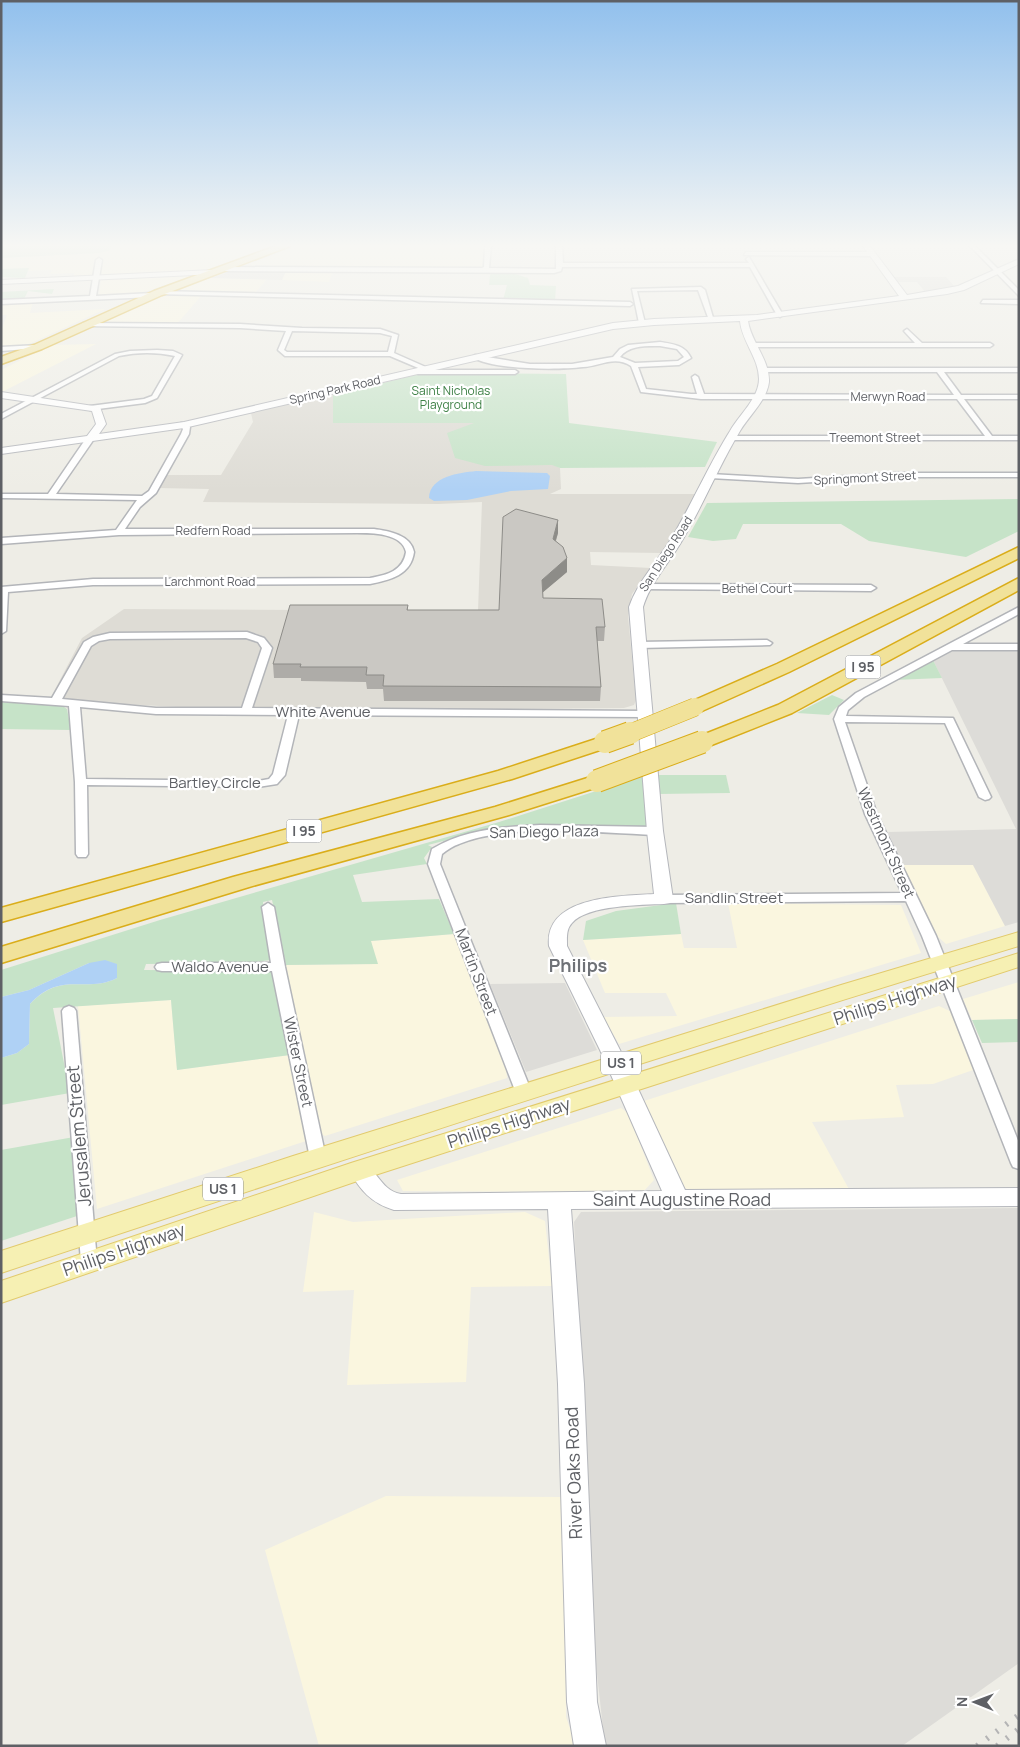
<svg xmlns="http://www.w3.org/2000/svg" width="1020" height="1747" font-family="Manrope,sans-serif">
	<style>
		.commercial { fill: #faf6df }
		.industrial { fill: #dddcd8 }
		.education { fill: #dedcd5 }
		.green { fill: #c6e3c8 }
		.water { fill: #afd1f5 }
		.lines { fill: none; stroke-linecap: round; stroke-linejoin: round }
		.street-casing { stroke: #b3b5b9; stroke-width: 3 }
		.secondary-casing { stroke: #b5b7bc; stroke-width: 2 }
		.primary-casing { stroke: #e2ca6c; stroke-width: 2 }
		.highway-casing { stroke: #daad1a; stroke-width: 3 }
		.street { fill: #fff; fill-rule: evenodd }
		.secondary { fill: #fff; fill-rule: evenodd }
		.primary { fill: #f6f0b3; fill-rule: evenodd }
		.highway { fill: #f1e29a; fill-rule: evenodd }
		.rail { stroke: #b4b4b5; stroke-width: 6; stroke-dasharray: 2 10; stroke-linecap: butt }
		.highway-bridge-far1-casing { stroke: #daad1a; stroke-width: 19; stroke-linecap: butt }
		.highway-bridge-casing { stroke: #daad1a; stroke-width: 24; stroke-linecap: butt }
		.highway-bridge-far1 { stroke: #f1e29a; stroke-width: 18 }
		.highway-bridge { stroke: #f1e29a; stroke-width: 22 }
		.wall { fill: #aeaca8 }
		.shaded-wall { fill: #8d8c88 }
		.building { fill: #cac8c3; stroke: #8d8c88 }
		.labels { text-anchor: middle; stroke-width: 4.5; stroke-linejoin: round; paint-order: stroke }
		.far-street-label { font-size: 12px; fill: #5e6065; stroke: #fff }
		.far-park-label { font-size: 12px; fill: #408248; stroke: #fff }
		.shield { fill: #fff; stroke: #8e9093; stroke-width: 1 }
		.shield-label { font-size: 14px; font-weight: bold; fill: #5e6065 }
		.street-label { font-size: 15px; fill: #5e6065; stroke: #fff }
		.quarter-label { font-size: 18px; font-weight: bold; fill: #6f7277; stroke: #fff }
		.near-street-label { font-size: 18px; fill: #5e6065; stroke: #fff }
	</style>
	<rect width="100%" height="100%" fill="#eeede6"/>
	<!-- commercial -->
	<g class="commercial">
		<polygon points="113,246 271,246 204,271 74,276 74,273 50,274 52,270 28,271 29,268 1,269 1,258 99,253 108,251"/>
		<polygon points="297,246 483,246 482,269 240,268"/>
		<polygon points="333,270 329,282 282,280 286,271"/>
		<polygon points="193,275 139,294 99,296 101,279"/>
		<polygon points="210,278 267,279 254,294 175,291"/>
		<polygon points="167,294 202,295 176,325 102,323"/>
		<polygon points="33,302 30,313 105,309 27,345 1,346 1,331 7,315 1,315 1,304"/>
		<polygon points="96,344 2,392 1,392 1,370 51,345"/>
		<polygon points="902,865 973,865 1005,926 946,944 938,937"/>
		<polygon points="728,903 901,905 921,953 619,1044 603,1017 677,1016 666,993 605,993 583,940 681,934 684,948 737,948"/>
		<polygon points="454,934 506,1068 507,1078 325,1136 321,1134 315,1120 286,965 377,964 370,941"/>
		<polygon points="1019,982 1019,1019 972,1020 963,999"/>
		<polygon points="171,1000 177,1070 290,1055 306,1141 97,1209 78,1006"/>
		<polygon points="939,1006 952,1012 976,1069 933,1084 896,1085 904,1117 812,1122 850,1191 692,1192 682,1186 644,1101"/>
		<polygon points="621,1108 628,1113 654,1180 643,1192 403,1191 397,1180"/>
		<polygon points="314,1212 353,1222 525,1212 545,1221 552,1286 471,1287 466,1382 347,1385 354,1290 303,1292"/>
		<polygon points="386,1496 565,1497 566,1717 576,1746 319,1746 265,1550"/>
	</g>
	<!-- industrial -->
	<g class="industrial">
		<polygon points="232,271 286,271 282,280 210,278"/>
		<polygon points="894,277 946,277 955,287 926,293 917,282 898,282"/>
		<polygon points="951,650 1019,651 1019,922 1005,926 973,865 902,865 888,832 1016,829 933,660"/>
		<polygon points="565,983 597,1050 526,1072 490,984"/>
		<polygon points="1019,1208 1019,1663 902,1746 605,1746 594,1647 574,1222 581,1212"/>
	</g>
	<!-- education -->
	<polygon class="education" points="331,394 333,395 333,423 476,423 560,468 561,489 550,494 696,494 662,553 590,552 591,565 651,568 632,594 628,616 636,700 634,705 624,708 501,709 177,707 107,703 51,697 82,638 124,609 478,611 482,502 438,504 203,502 209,489 158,488 165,475 221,475 253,422 251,413"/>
	<!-- green -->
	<g class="green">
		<polygon points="1,246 113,246 108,251 99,253 1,258"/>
		<polygon points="29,268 25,278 1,277 1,269"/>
		<polygon points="493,271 512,273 528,278 530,285 556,286 555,302 503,300 507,285 489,285 490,275"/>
		<polygon points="54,289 52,294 28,291 24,299 1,300 1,292"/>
		<polygon points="424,373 566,374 569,423 717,442 705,467 560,468 552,465 485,466 455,458 447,433 474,423 333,423 333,395"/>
		<polygon points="1019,499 1019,531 966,557 869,541 841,524 743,524 736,539 713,541 688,537 707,503"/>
		<polygon points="933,660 942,678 894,680"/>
		<polygon points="832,695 844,700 829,715 797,713"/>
		<polygon points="1,702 61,705 67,709 71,730 1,729"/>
		<polygon points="659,775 726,775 730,793 658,794 656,776"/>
		<path d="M 643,776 L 647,827 L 513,826 L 474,833 L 428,845 L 432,847 L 424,858 L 427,864 L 353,875 L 362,902 L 439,899 L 454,934 L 371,941 L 378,964 L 286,965 L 272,900 L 263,902 L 270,960 L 249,963 L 146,964 L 144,970 L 274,971 L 290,1055 L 177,1070 L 171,1000 L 53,1008 L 70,1093 L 1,1105 L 1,1058 L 17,1053 L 29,1044 L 30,1004 C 62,970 86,994 117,978 L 117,964 L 89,963 L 29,990 L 1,997 L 1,970 L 160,920 L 499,822 Z"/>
		<polygon points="676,903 681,934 583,940 586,921 616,911"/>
		<polygon points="1019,1019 1019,1042 982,1043 972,1020"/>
		<polygon points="74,1137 77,1216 1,1241 1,1150"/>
	</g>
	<!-- water -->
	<g class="water">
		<path d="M 476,471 L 547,473 L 550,476 L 548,489 L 511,491 L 467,500 L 434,501 L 429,498 C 430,476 459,473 476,471 Z"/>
		<path d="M 105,960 L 117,964 L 117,978 C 86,994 61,970 30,1004 L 29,1044 L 17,1053 L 1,1058 L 1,997 L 29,990 L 89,963 Z"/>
	</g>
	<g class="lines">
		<defs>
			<g id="street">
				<polygon points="485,246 491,246 489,268 556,269 556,246 562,246 563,263 749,263 746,259 749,257 783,315 780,317 777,315 750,267 562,267 561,271 554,273 222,271 219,269 222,267 482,268 484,267"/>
				<polygon points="970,246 975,246 1019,290 1019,296"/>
				<polygon points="746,252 872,252 875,254 872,256 744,255"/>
				<polygon points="99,258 102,260 96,296 152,293 155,295 152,297 1,304 1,300 90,296 96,260"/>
				<polygon points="701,287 705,290 714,321 709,320 698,290 637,291 645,323 642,325 639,323 632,289"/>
				<polygon points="158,291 630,302 633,304 630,306 156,294"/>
				<polygon points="983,300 1019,300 1019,304 981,303"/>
				<path d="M 83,323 L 240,324 L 302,328 L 380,329 L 398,335 L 394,353 L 428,368 L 429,370 L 515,370 L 518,372 L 515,374 L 418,374 L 416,373 L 416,371 L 423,370 L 390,356 L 285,356 L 278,350 L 286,331 L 240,328 L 81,326 ZM 292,331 L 380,333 L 392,336 L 388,352 L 287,352 L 284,350 Z"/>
				<polygon points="907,329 922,343 990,343 993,345 990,347 752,347 749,345 752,343 915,343 904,331"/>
				<path d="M 660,342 C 673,344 685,345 691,358 L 679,365 L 638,367 L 646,389 L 691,394 L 697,394 L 692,377 L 695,375 L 698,377 L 704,394 L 954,395 L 937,372 L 763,372 L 760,370 L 763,368 L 1019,368 L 1019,372 L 944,372 L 961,395 L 1019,395 L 1019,399 L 964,399 L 992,436 L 1019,436 L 1019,440 L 728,440 L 728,436 L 985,436 L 957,399 L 701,399 L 641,392 L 631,366 C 615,355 600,366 583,367 C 558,370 492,370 472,357 L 475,355 L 530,364 L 572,364 L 613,357 L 620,349 L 628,345 ZM 660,346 L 677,349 L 684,357 L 678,361 L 635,363 L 620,357 C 629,345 646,346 660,346 Z"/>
				<polygon points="38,345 41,347 40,348 1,351 1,347"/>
				<path d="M 157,350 L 173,351 L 182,355 L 157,398 L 145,403 L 90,410 L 86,408 L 90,406 L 144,399 L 152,396 L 175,356 C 157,352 137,352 119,356 L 1,419 L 1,414 L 115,354 L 130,351 Z"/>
				<path d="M 181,423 L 187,423 L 190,427 L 189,434 L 156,493 L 140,507 L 125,529 L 374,529 C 389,531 411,535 414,552 C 411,575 390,580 370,584 L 93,585 L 8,592 L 6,631 L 1,634 L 1,587 L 93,579 L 370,578 C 387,575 403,571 406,552 C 402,533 372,533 357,533 L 119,535 L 1,544 L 1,538 L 116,530 L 137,500 L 1,498 L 1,494 L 48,494 L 87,437 L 90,437 L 94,439 L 56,494 L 142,496 L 149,491 L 181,434 L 183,429 L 180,425 Z"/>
				<polygon points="896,473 1019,473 1019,477 896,477 798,483 710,478 706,476 710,474 798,479"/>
				<polygon points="644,584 871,585 876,588 871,591 641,589 639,587"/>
				<polygon points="1019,607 1019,614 963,644 1019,644 1019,650 952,650 864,697 848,710 846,716 953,718 991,797 989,799 985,800 979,797 945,723 845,722 877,814 936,936 1019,1143 1019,1169 1013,1167 1011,1163 922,936 906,901 664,903 658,899 664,895 902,893 865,814 834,719 839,707 856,693"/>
				<path d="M 247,632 L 264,638 L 272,648 L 252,708 L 644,711 L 649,714 L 644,717 L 299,715 L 285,775 L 277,784 L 258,787 L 87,785 L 88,854 L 86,857 L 78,857 L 76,854 L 75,782 L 69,706 L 1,701 L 1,695 L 52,698 L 84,642 L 93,637 L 110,633 ZM 246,638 L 258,642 L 262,648 L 242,708 L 156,708 L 62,699 L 91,646 L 99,641 L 110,639 ZM 80,707 L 156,714 L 288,715 L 273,774 L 269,779 L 258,781 L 86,779 Z"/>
				<polygon points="767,640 772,643 770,645 638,648 633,645 638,642"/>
				<path d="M 540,825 L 655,827 L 661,831 L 655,835 C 602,833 507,823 459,844 C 453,846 447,850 442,854 L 440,864 L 532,1093 L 529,1097 L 524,1098 L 519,1097 L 516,1093 L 428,864 L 432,849 C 465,829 502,827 540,825 Z"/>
				<polygon points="268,903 274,907 285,967 326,1158 324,1162 318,1164 312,1162 310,1158 272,971 162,971 157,970 155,967 157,964 162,963 271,963 262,907"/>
				<polygon points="69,1006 74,1008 76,1011 97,1262 95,1267 89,1269 83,1267 81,1262 62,1011 64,1008"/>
			</g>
			<g id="secondary">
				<path d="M 863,246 L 870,246 L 907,295 L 958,286 L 1019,259 L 1019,264 L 964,290 L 947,294 L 748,321 C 751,342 770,360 769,382 C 767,400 749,416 740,431 C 719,466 704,503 683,539 C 670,562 651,581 643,607 L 663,831 L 673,899 L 670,903 L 664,904 C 642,905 587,905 572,923 C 566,929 567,938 567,946 L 620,1050 L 685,1190 L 1019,1188 L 1019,1206 L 571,1209 L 584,1384 L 597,1702 L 606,1746 L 574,1746 L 567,1702 L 558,1384 L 548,1209 L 394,1210 C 371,1203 360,1190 349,1170 L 352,1164 C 376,1157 376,1190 401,1194 L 662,1191 L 600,1050 L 549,946 C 544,896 620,896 654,894 L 647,831 L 629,607 C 638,581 657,562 671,539 C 692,504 708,466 730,431 C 739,415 759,398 759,379 C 759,358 742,342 740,321 L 654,325 L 613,329 L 184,428 L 1,454 L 1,448 L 87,436 L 96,424 L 92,411 L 1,398 L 1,392 L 100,407 L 106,424 L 99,434 L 184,422 L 613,323 L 654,319 L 757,315 L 899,296 Z"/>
				<polygon points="213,270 217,272 216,274 1,284 1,280"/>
			</g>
			<g id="primary">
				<path d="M 1019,932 L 1019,946 C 678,1049 339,1161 1,1273 L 1,1251 L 293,1156 L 841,985 Z"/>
				<polygon points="1019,953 1019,967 369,1177 1,1303 1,1281 351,1163"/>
			</g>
			<g id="highway">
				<polygon points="276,246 290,246 162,295 42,349 1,364 1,357 34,345 154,291"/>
				<polygon points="1019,547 1019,558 789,672 702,711 695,713 688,711 685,707 688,703 777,664"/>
				<polygon points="1019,578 1019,590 792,713 709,746 702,748 695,746 692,742 695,738 778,705"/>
				<polygon points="605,736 612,738 615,742 612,746 512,779 1,922 1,908 498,771"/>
				<polygon points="597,775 604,777 607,781 604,785 509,815 249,887 1,963 1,947 233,877 495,807"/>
			</g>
		</defs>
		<!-- street casing -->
		<use href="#street" class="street-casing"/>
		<!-- secondary casing -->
		<use href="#secondary" class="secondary-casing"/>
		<!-- primary casing -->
		<use href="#primary" class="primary-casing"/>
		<!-- highway casing -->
		<use href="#highway" class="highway-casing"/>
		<!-- street -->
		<use href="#street" class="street"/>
		<!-- secondary -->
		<use href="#secondary" class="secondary"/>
		<!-- primary -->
		<use href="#primary" class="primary"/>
		<!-- highway -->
		<use href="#highway" class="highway"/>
		<!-- rail -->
		<g class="rail">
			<polyline points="977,1746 1019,1715"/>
			<polyline points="997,1746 1019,1729"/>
		</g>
		<defs>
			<polyline id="highway-bridge-far1" points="626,735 695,707"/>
			<g id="highway-bridge">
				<polyline points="605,742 630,733"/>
				<polyline points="597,781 702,742"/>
			</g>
		</defs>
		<!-- highway-bridge-far1 casing -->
		<use href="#highway-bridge-far1" class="highway-bridge-far1-casing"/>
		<!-- highway-bridge casing -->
		<use href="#highway-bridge" class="highway-bridge-casing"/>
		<!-- highway-bridge-far1 -->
		<use href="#highway-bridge-far1" class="highway-bridge-far1"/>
		<!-- highway-bridge -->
		<use href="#highway-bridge" class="highway-bridge"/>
	</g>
	<!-- wall -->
	<polygon class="wall" points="558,520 558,533 556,541 567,572 542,593 543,598 605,627 604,641 597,641 601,687 600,701 384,701 383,689 367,689 366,682 301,681 301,678 274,678 273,664 408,605 408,610 499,610"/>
	<!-- shaded-wall -->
	<g class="shaded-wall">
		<polygon points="558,520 558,533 552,552 553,539"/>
		<polygon points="567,558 567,572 542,593 542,580"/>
	</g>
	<!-- building -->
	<polygon class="building" points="516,509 558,520 553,539 563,547 567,558 542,580 543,598 602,599 605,627 596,627 601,687 383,686 384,675 366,675 367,667 300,667 301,664 273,664 290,605 408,605 407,610 499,610 503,517"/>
	<!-- sky -->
	<linearGradient id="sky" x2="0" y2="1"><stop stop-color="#91c0ed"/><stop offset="0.5" stop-color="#f7f7f4"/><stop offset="1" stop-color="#f7f7f4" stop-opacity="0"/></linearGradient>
	<rect width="1020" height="491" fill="url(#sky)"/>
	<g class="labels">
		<!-- far-street labels -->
		<g class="far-street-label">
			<text transform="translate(335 390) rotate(-13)" y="4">Spring Park Road</text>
			<text x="888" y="401">Merwyn Road</text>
			<text x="875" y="442">Treemont Street</text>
			<text transform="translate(865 478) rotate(-3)" y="4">Springmont Street</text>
			<text x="213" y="535">Redfern Road</text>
			<text transform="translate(666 554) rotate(-57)" y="4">San Diego Road</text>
			<text x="210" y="586">Larchmont Road</text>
			<text x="757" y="593">Bethel Court</text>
		</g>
		<!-- far-park labels -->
		<g class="far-park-label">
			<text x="451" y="395">Saint Nicholas<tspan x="451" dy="14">Playground</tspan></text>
		</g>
		<!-- shield labels -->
		<g class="shield">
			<rect x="845.5" y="655.5" width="35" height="23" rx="4"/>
			<rect x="286.5" y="819.5" width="35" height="23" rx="4"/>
			<rect x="601" y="1051.5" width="40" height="23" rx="4"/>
			<rect x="203" y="1177.5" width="40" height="23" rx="4"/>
		</g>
		<g class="shield-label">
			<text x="863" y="672">I 95</text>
			<text x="304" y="836">I 95</text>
			<text x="621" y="1068">US 1</text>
			<text x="223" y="1194">US 1</text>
		</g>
		<!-- street labels -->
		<g class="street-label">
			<text x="323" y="717">White Avenue</text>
			<text x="215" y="788">Bartley Circle</text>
			<text transform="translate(544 832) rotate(-1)" y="5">San Diego Plaza</text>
			<text transform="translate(886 843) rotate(66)" y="5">Westmont Street</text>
			<text x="734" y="903">Sandlin Street</text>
			<text x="220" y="972">Waldo Avenue</text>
			<text transform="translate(476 972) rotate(69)" y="5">Martin Street</text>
			<text transform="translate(298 1062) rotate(78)" y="5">Wister Street</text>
		</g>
		<!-- quarter labels -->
		<g class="quarter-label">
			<text x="578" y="972">Philips</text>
		</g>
		<!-- near-street labels -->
		<g class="near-street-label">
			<text transform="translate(895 1000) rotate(-18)" y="6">Philips Highway</text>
			<text transform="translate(509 1123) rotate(-18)" y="6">Philips Highway</text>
			<text transform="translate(79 1136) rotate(-95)" y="6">Jerusalem Street</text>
			<text x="682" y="1206">Saint Augustine Road</text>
			<text transform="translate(124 1250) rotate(-19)" y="6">Philips Highway</text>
			<text transform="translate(574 1473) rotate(-92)" y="6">River Oaks Road</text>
		</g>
	</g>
	<!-- border -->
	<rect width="1020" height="1747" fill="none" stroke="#5e6065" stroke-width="5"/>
	<!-- north arrow -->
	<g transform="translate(975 1702) rotate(271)" stroke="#ffffff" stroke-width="4" paint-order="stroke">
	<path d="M0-4L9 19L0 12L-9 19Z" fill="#5e6065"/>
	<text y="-8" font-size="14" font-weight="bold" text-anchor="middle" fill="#5e6065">N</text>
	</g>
</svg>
